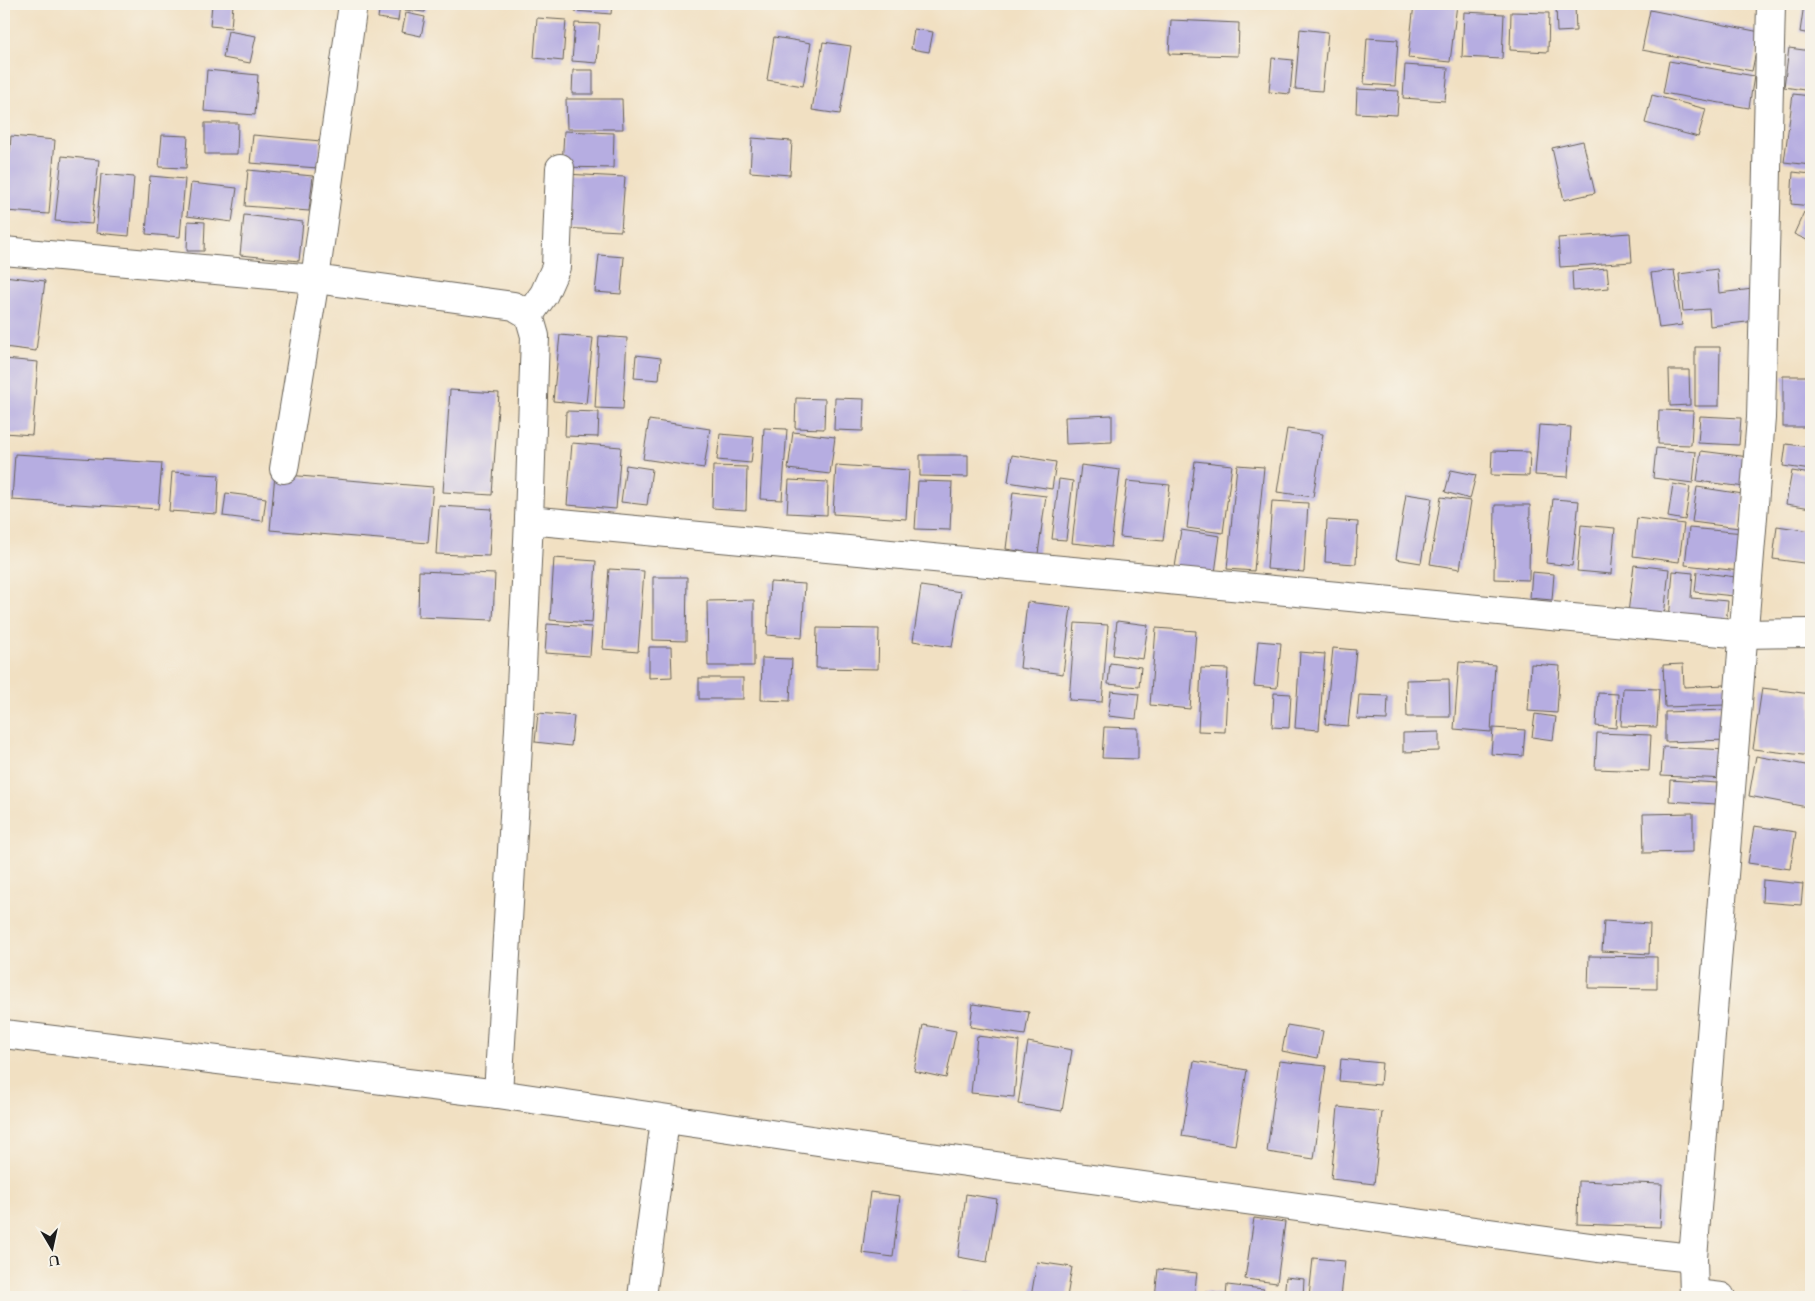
<svg xmlns="http://www.w3.org/2000/svg" width="1815" height="1301" font-family="Cardo,serif">
	<style>
		.building { fill: #b6ade1 }
		.lines { fill: none; stroke-linecap: round; stroke-linejoin: round }
		.minor-casing { stroke: #676156; stroke-width: 30 }
		.minor { stroke: #fff; stroke-width: 28 }
	</style>
	<rect width="100%" height="100%" fill="#f7f3e8"/>
	<filter id="ink" filterUnits="userSpaceOnUse"><feTurbulence type="fractalNoise" baseFrequency=".02" numOctaves="2"/><feDisplacementMap in="SourceGraphic" scale="10" xChannelSelector="R" yChannelSelector="G"/><feConvolveMatrix kernelMatrix="1 2 1 2 8 2 1 2 1" color-interpolation-filters="sRGB"/></filter>
	<filter id="wash" filterUnits="userSpaceOnUse"><feTurbulence type="fractalNoise" baseFrequency=".0096" numOctaves="4" result="noise"/><feDisplacementMap in="SourceGraphic" scale="20" xChannelSelector="R" yChannelSelector="G"/><feGaussianBlur stdDeviation="1.12" result="paint"/><feColorMatrix in="noise" values="0 0 0 0 0 0 0 0 0 0 0 0 0 0 0 0 0 1.4 0 .05"/><feComposite in="paint" operator="in"/></filter>
	<g filter="url(#wash)">
		<rect width="100%" height="100%" fill="#f1e0c2"/>
		<g id="blocks">
			<!-- building -->
			<g class="building">
				<polygon points="212,4 233,4 231,28 210,26"/>
				<polygon points="380,4 400,4 398,21 378,18"/>
				<polygon points="405,4 426,4 425,12 404,10"/>
				<polygon points="575,4 612,4 611,14 575,11"/>
				<polygon points="1414,4 1457,4 1450,62 1408,58"/>
				<polygon points="1804,4 1811,4 1811,34 1800,32"/>
				<polygon points="1575,5 1576,31 1557,32 1556,6"/>
				<polygon points="1650,10 1760,32 1752,71 1642,50"/>
				<polygon points="1464,12 1504,14 1502,59 1462,57"/>
				<polygon points="1511,12 1549,13 1548,52 1510,50"/>
				<polygon points="406,13 425,17 421,36 402,32"/>
				<polygon points="537,18 566,20 563,61 534,58"/>
				<polygon points="1171,20 1239,23 1238,56 1169,54"/>
				<polygon points="575,23 600,24 597,63 572,61"/>
				<polygon points="914,29 933,32 929,52 911,49"/>
				<polygon points="1300,29 1328,32 1322,91 1295,89"/>
				<polygon points="228,31 256,36 250,63 223,58"/>
				<polygon points="774,37 811,43 803,86 767,80"/>
				<polygon points="1367,38 1398,40 1395,86 1364,84"/>
				<polygon points="823,42 851,46 840,114 812,110"/>
				<polygon points="1789,48 1811,51 1811,91 1784,87"/>
				<polygon points="1272,58 1293,60 1290,94 1269,92"/>
				<polygon points="1669,61 1754,76 1749,108 1663,93"/>
				<polygon points="1405,65 1448,68 1445,101 1403,98"/>
				<polygon points="207,70 258,75 255,115 204,111"/>
				<polygon points="573,70 593,70 593,94 572,94"/>
				<polygon points="1357,89 1399,91 1397,115 1356,113"/>
				<polygon points="1793,94 1811,96 1811,165 1784,162"/>
				<polygon points="1652,95 1706,109 1698,137 1645,123"/>
				<polygon points="566,99 622,99 623,129 567,129"/>
				<polygon points="205,123 238,123 237,154 205,154"/>
				<polygon points="564,131 614,133 613,168 562,167"/>
				<polygon points="162,135 188,136 186,168 159,167"/>
				<polygon points="253,135 321,141 318,168 250,163"/>
				<polygon points="11,136 55,140 49,214 5,211"/>
				<polygon points="752,138 792,141 790,175 750,172"/>
				<polygon points="1583,141 1595,193 1564,200 1552,148"/>
				<polygon points="62,156 99,160 92,224 55,221"/>
				<polygon points="248,170 313,176 309,211 245,206"/>
				<polygon points="1793,172 1811,174 1811,206 1791,204"/>
				<polygon points="101,174 134,177 129,236 96,233"/>
				<polygon points="564,174 625,177 621,231 561,228"/>
				<polygon points="150,176 185,179 180,237 146,234"/>
				<polygon points="191,183 237,188 232,222 187,216"/>
				<polygon points="1804,212 1811,216 1811,242 1794,234"/>
				<polygon points="244,215 303,222 299,261 240,255"/>
				<polygon points="188,221 205,222 204,251 187,251"/>
				<polygon points="1630,233 1632,262 1560,267 1558,238"/>
				<polygon points="599,255 624,257 621,294 595,292"/>
				<polygon points="1607,268 1609,288 1573,291 1572,271"/>
				<polygon points="1717,269 1719,293 1753,289 1756,321 1710,326 1709,309 1683,311 1679,274"/>
				<polygon points="1674,270 1682,325 1659,328 1651,273"/>
				<polygon points="4,276 45,281 36,351 4,347"/>
				<polygon points="560,335 593,338 586,404 553,401"/>
				<polygon points="599,336 627,338 623,409 595,408"/>
				<polygon points="1695,347 1720,347 1719,406 1695,406"/>
				<polygon points="636,355 661,358 659,380 634,378"/>
				<polygon points="4,359 38,362 32,435 4,433"/>
				<polygon points="1669,370 1689,370 1690,405 1670,406"/>
				<rect x="1783" y="376" width="28" height="51"/>
				<polygon points="450,390 499,393 492,495 443,492"/>
				<polygon points="796,398 825,399 824,429 795,428"/>
				<polygon points="835,398 864,399 863,431 834,430"/>
				<polygon points="1659,410 1693,411 1691,445 1658,444"/>
				<polygon points="566,411 599,412 598,437 565,436"/>
				<polygon points="1112,415 1112,442 1066,444 1065,417"/>
				<polygon points="1700,416 1741,418 1739,445 1698,443"/>
				<polygon points="649,420 710,429 704,468 643,459"/>
				<polygon points="1539,425 1571,427 1568,477 1535,475"/>
				<polygon points="764,428 787,429 782,500 760,499"/>
				<polygon points="1287,429 1323,434 1313,497 1277,492"/>
				<polygon points="793,432 835,437 830,474 788,469"/>
				<polygon points="720,434 754,437 751,463 717,460"/>
				<polygon points="572,443 621,447 616,509 567,505"/>
				<polygon points="1786,444 1811,447 1811,470 1783,466"/>
				<polygon points="1656,448 1696,452 1693,483 1653,478"/>
				<polygon points="1492,451 1530,452 1529,476 1491,475"/>
				<polygon points="1701,451 1749,457 1745,487 1697,481"/>
				<polygon points="15,454 162,463 158,509 12,500"/>
				<polygon points="920,455 968,455 968,477 920,476"/>
				<polygon points="1012,455 1056,462 1052,489 1008,482"/>
				<polygon points="1195,461 1232,465 1223,533 1187,528"/>
				<polygon points="626,465 652,469 647,505 621,502"/>
				<polygon points="836,465 909,470 906,519 833,514"/>
				<polygon points="1081,465 1120,470 1111,547 1072,543"/>
				<polygon points="1237,465 1264,467 1254,571 1227,569"/>
				<polygon points="713,466 747,467 746,510 712,508"/>
				<polygon points="1451,470 1476,475 1470,499 1445,492"/>
				<polygon points="1792,471 1811,474 1811,508 1786,504"/>
				<polygon points="172,472 219,475 217,514 169,511"/>
				<polygon points="275,474 433,487 428,543 270,530"/>
				<polygon points="1059,479 1073,481 1066,540 1052,539"/>
				<polygon points="789,480 828,482 827,515 787,513"/>
				<polygon points="918,481 952,482 950,530 915,529"/>
				<polygon points="1127,481 1170,485 1163,541 1120,537"/>
				<polygon points="1673,484 1690,487 1685,520 1668,517"/>
				<polygon points="1697,487 1743,494 1739,528 1692,522"/>
				<polygon points="1013,492 1046,496 1038,554 1006,549"/>
				<polygon points="226,493 266,498 263,521 223,516"/>
				<polygon points="1406,494 1432,498 1421,563 1396,559"/>
				<polygon points="1441,497 1471,501 1460,569 1430,564"/>
				<polygon points="1553,499 1579,501 1572,566 1546,563"/>
				<polygon points="1272,501 1308,503 1304,572 1267,569"/>
				<polygon points="1495,505 1530,505 1529,580 1494,579"/>
				<polygon points="439,506 492,509 489,556 436,554"/>
				<polygon points="1637,518 1684,524 1679,562 1633,556"/>
				<polygon points="1327,520 1358,522 1356,564 1325,562"/>
				<polygon points="1581,525 1615,528 1611,574 1577,571"/>
				<polygon points="1777,526 1811,531 1811,564 1773,559"/>
				<polygon points="1689,528 1744,533 1740,571 1685,565"/>
				<polygon points="1181,530 1220,536 1215,573 1175,567"/>
				<polygon points="554,558 596,561 592,623 550,620"/>
				<polygon points="1634,565 1669,569 1664,617 1628,613"/>
				<polygon points="609,569 644,571 638,652 603,649"/>
				<polygon points="419,571 495,574 493,620 418,617"/>
				<polygon points="1673,571 1693,573 1691,598 1728,601 1726,624 1669,620"/>
				<polygon points="1532,572 1554,574 1552,600 1530,598"/>
				<polygon points="1697,572 1736,577 1734,596 1695,592"/>
				<polygon points="653,577 687,577 686,641 653,640"/>
				<polygon points="770,582 805,584 802,638 767,635"/>
				<polygon points="921,586 961,592 952,647 913,641"/>
				<polygon points="754,600 754,666 708,666 707,601"/>
				<polygon points="1027,602 1071,607 1063,674 1020,668"/>
				<polygon points="1117,621 1148,625 1143,659 1113,655"/>
				<polygon points="1075,623 1108,625 1102,702 1069,700"/>
				<polygon points="547,624 592,627 590,656 545,653"/>
				<polygon points="817,628 879,629 878,669 816,668"/>
				<polygon points="1156,628 1196,631 1190,709 1150,705"/>
				<polygon points="1258,641 1281,643 1277,688 1254,686"/>
				<polygon points="649,647 671,647 672,677 649,678"/>
				<polygon points="1333,648 1356,650 1348,726 1325,724"/>
				<polygon points="1300,652 1325,654 1319,730 1295,728"/>
				<polygon points="762,658 792,659 790,701 761,700"/>
				<polygon points="1459,662 1495,665 1491,732 1454,729"/>
				<polygon points="1110,663 1141,667 1139,687 1108,684"/>
				<polygon points="1531,664 1560,666 1557,713 1528,711"/>
				<polygon points="1683,664 1684,687 1725,685 1725,705 1665,707 1663,665"/>
				<polygon points="1201,668 1228,669 1225,732 1198,731"/>
				<rect x="699" y="678" width="44" height="21"/>
				<polygon points="1449,679 1450,717 1407,717 1406,680"/>
				<polygon points="1623,688 1659,689 1657,727 1621,726"/>
				<polygon points="1762,688 1811,694 1811,756 1753,749"/>
				<polygon points="1111,691 1139,694 1136,719 1108,716"/>
				<polygon points="1274,693 1291,694 1289,728 1272,727"/>
				<polygon points="1598,693 1618,694 1616,728 1596,726"/>
				<polygon points="1359,695 1388,696 1387,720 1357,719"/>
				<polygon points="1726,710 1727,740 1665,742 1665,712"/>
				<polygon points="538,713 574,716 571,746 535,742"/>
				<polygon points="1535,714 1556,717 1553,740 1532,737"/>
				<polygon points="1104,727 1138,728 1138,759 1102,758"/>
				<polygon points="1493,728 1525,730 1523,756 1491,754"/>
				<polygon points="1439,732 1439,751 1403,752 1403,733"/>
				<polygon points="1597,733 1651,735 1649,771 1595,769"/>
				<polygon points="1663,747 1729,750 1727,779 1661,776"/>
				<polygon points="1756,756 1811,766 1811,782 1807,807 1749,796"/>
				<polygon points="1670,780 1717,783 1716,804 1669,801"/>
				<polygon points="1693,813 1693,852 1644,853 1643,814"/>
				<polygon points="1754,826 1796,832 1790,869 1748,863"/>
				<polygon points="1763,880 1803,884 1801,905 1762,902"/>
				<polygon points="1604,921 1650,924 1649,954 1602,951"/>
				<polygon points="1589,956 1657,957 1657,989 1588,988"/>
				<polygon points="973,1004 1029,1012 1025,1035 970,1027"/>
				<polygon points="923,1025 956,1031 946,1078 914,1071"/>
				<polygon points="1287,1025 1323,1031 1318,1058 1282,1051"/>
				<polygon points="977,1036 1019,1041 1014,1097 971,1093"/>
				<polygon points="1028,1042 1072,1050 1062,1111 1018,1104"/>
				<polygon points="1341,1059 1382,1063 1380,1085 1339,1081"/>
				<polygon points="1194,1061 1247,1070 1235,1145 1182,1136"/>
				<polygon points="1279,1061 1326,1066 1314,1159 1267,1152"/>
				<polygon points="1338,1107 1382,1112 1374,1184 1331,1179"/>
				<polygon points="1578,1181 1662,1184 1660,1227 1577,1224"/>
				<polygon points="870,1192 900,1196 893,1257 862,1253"/>
				<polygon points="966,1194 997,1199 987,1262 958,1257"/>
				<polygon points="1254,1218 1285,1222 1277,1283 1245,1279"/>
				<polygon points="1313,1258 1345,1261 1341,1297 1309,1297"/>
				<polygon points="1037,1262 1072,1267 1067,1297 1031,1297"/>
				<polygon points="1158,1269 1197,1273 1194,1297 1155,1297"/>
				<polygon points="1286,1277 1304,1279 1303,1297 1284,1297"/>
				<polygon points="1227,1285 1264,1289 1263,1297 1226,1297"/>
				<polygon points="964,1292 1013,1296 1013,1297 963,1297"/>
				<polygon points="1204,1292 1221,1294 1221,1297 1203,1297"/>
			</g>
		</g>
	</g>
	<g filter="url(#ink)">
		<use href="#blocks" fill-opacity="0" stroke="#676156" stroke-width="1"/>
		<g class="lines">
			<defs>
				<g id="minor">
					<polyline points="4,251 315,279 514,306 529,315 535,336 529,520 1743,634 1811,633"/>
					<polyline points="529,315 544,294 556,267 560,168"/>
					<polyline points="284,469 315,279 353,4"/>
					<polyline points="529,520 519,729 498,1094 879,1150 1598,1248 1693,1258"/>
					<polyline points="4,1034 498,1094"/>
					<polyline points="1695,1294 1721,1297"/>
					<polyline points="642,1297 665,1120"/>
					<polyline points="1694,1297 1693,1258 1761,418 1771,4"/>
				</g>
			</defs>
			<!-- minor casing -->
			<use href="#minor" class="minor-casing"/>
			<!-- minor -->
			<use href="#minor" class="minor"/>
		</g>
	</g>
	<!-- margin -->
	<rect width="1815" height="1301" fill="none" stroke="#f7f3e8" stroke-width="20"/>
	<!-- north arrow -->
	<g transform="translate(52 1248) rotate(171)" stroke="#f7f3e8" stroke-width="4" paint-order="stroke">
	<path d="M0-4L9 19L0 12L-9 19Z" fill="#1c1c1c"/>
	<text y="-8" font-size="14" font-weight="bold" text-anchor="middle" fill="#1c1c1c">U</text>
	</g>
</svg>
